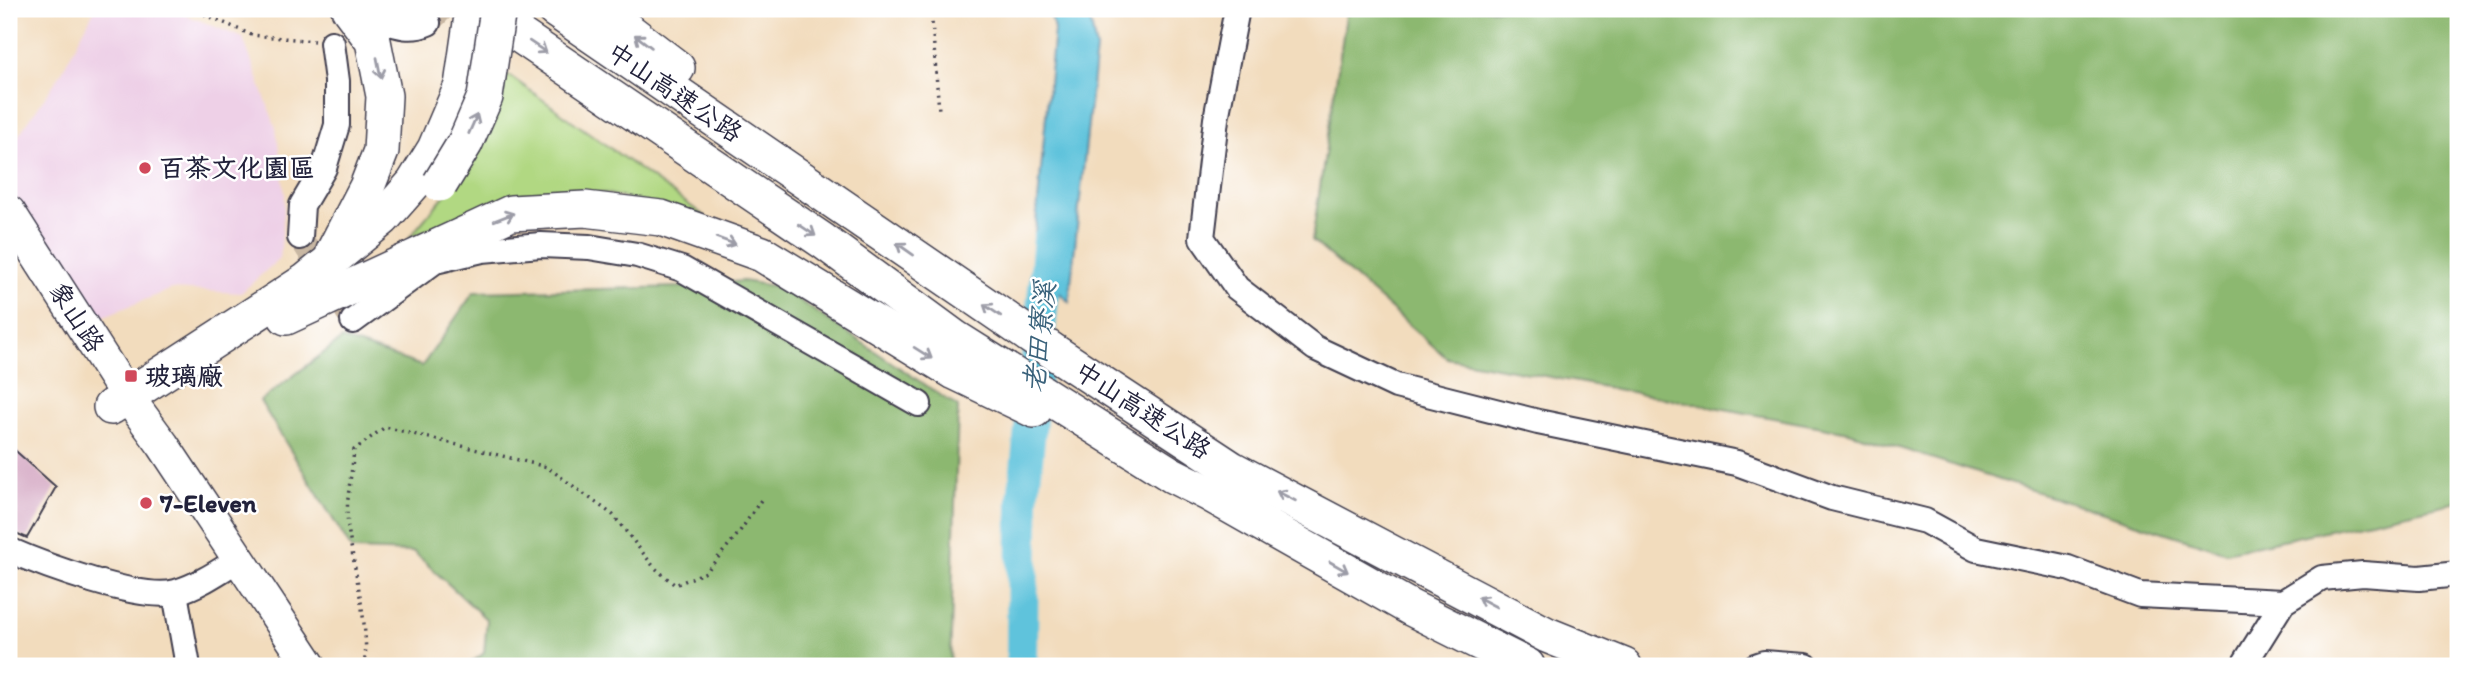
<svg xmlns="http://www.w3.org/2000/svg" width="2467" height="675" font-family="Itim,'LXGW WenKai TC',sans-serif">
	<style>
		.built { fill: #eed0e7 }
		.green { fill: #b1d882; stroke: #6a7d5e; stroke-width: 2 }
		.forest { fill: #8cb870; stroke: #576d56; stroke-width: 2 }
		.water { fill: #5ec3dc; stroke: #40728c; stroke-width: 2 }
		.lines { fill: none; stroke-linecap: round; stroke-linejoin: round }
		.river { stroke: #5ec3dc; stroke-width: 32 }
		.building { fill: #d1a2bf }
		.minor-tunnel { stroke: #c8b7a3; stroke-width: 24; stroke-dasharray: 24 12; stroke-linecap: butt }
		.minor-casing { stroke: #413e4e; stroke-width: 28 }
		.major-casing { stroke: #413e4e; stroke-width: 35 }
		.highway-casing { stroke: #413e4e; stroke-width: 38 }
		.path { stroke: #413e4e; stroke-width: 3.5; stroke-dasharray: 2 5; stroke-linecap: butt }
		.minor { stroke: #fff; stroke-width: 24 }
		.major { stroke: #fff; stroke-width: 32 }
		.highway { stroke: #fff; stroke-width: 35 }
		.highway-bridge-casing { stroke: #413e4e; stroke-width: 38; stroke-linecap: butt }
		.highway-bridge { stroke: #fff; stroke-width: 35 }
		.oneway { stroke: #9c9ca7 }
		.poi-dot { fill: #d1495b; stroke: #fff; stroke-width: 2.5 }
		.labels { text-anchor: middle; stroke-width: 5; stroke-linejoin: round; paint-order: stroke }
		.street-label { font-size: 26px; fill: #22223b; stroke: #fff }
		.poi-label { font-size: 26px; font-weight: bold; fill: #22223b; stroke: #fff; text-anchor: start }
		.water-label { font-size: 28px; font-style: italic; fill: #3a627b; stroke: #fff }
	</style>
	<rect width="100%" height="100%" fill="#fff"/>
	<filter id="ink" filterUnits="userSpaceOnUse"><feTurbulence type="fractalNoise" baseFrequency=".0143" numOctaves="2"/><feDisplacementMap in="SourceGraphic" scale="14" xChannelSelector="R" yChannelSelector="G"/><feConvolveMatrix kernelMatrix="1 2 1 2 8 2 1 2 1" color-interpolation-filters="sRGB"/></filter>
	<filter id="wash" filterUnits="userSpaceOnUse"><feTurbulence type="fractalNoise" baseFrequency=".00686" numOctaves="4" result="noise"/><feDisplacementMap in="SourceGraphic" scale="28" xChannelSelector="R" yChannelSelector="G"/><feGaussianBlur stdDeviation="1.57" result="paint"/><feColorMatrix in="noise" values="0 0 0 0 0 0 0 0 0 0 0 0 0 0 0 0 0 1.4 0 .05"/><feComposite in="paint" operator="in"/></filter>
	<g filter="url(#wash)">
		<rect width="100%" height="100%" fill="#f2dcbd"/>
		<!-- built -->
		<polygon class="built" points="95,9 171,9 243,38 276,128 285,195 280,258 241,293 172,289 92,321 9,187 9,149 60,75"/>
		<!-- green -->
		<polygon class="green" points="507,74 706,217 604,193 492,201 409,238 458,179 500,102"/>
		<!-- forest -->
		<g class="forest">
			<polygon points="1347,9 2458,9 2458,502 2226,552 1849,432 1447,358 1312,240"/>
			<polygon points="743,281 779,287 958,407 950,666 467,666 484,653 487,620 414,552 352,550 260,401 342,339 422,366 474,292 681,287"/>
		</g>
		<!-- water -->
		<polygon class="water" points="1050,9 1088,9 1096,49 1069,302 1032,266 1054,30"/>
		<g class="lines">
			<!-- river -->
			<polyline class="river" points="1022,666 1023,500 1049,239"/>
		</g>
		<g id="blocks">
			<!-- building -->
			<polygon class="building" points="9,445 56,487 27,538 9,530"/>
		</g>
	</g>
	<g filter="url(#ink)">
		<use href="#blocks" fill-opacity="0" stroke="#413e4e" stroke-width="2"/>
		<g class="lines">
			<!-- minor-tunnel -->
			<g class="minor-tunnel">
				<polyline points="428,23 442,9"/>
				<polyline points="300,237 353,321"/>
			</g>
			<defs>
				<g id="minor">
					<polyline points="1237,9 1216,119 1202,238 1237,288 1315,348 1396,386 1538,422 1737,463 1832,498 1925,521 1976,549 2068,568 2140,595 2283,602"/>
					<path d="M 378,19 C 396,25 410,31 428,23"/>
					<polyline points="300,237 302,205 324,168 337,125 337,81 332,43"/>
					<polyline points="353,321 435,261 482,250 541,245 589,247 637,255 682,269 919,404"/>
					<path d="M 9,550 C 43,565 142,602 176,592 C 198,586 220,571 239,559"/>
					<polyline points="175,593 188,666"/>
					<polyline points="1755,666 1764,663 1806,666"/>
					<polyline points="2243,666 2283,602 2322,578 2363,574 2419,578 2458,574"/>
				</g>
				<polyline id="major" points="9,212 127,396 163,445 310,666"/>
				<g id="highway">
					<polyline points="481,9 823,241 955,338 1172,475 1208,493 1411,608 1527,666"/>
					<polyline points="554,9 1054,352 1232,469 1547,635 1624,666"/>
					<polyline points="600,9 677,68"/>
					<polyline points="334,251 367,187 381,151 384,96 373,41 349,9"/>
					<polyline points="286,317 511,213 585,209 661,218 762,254 955,372 1034,410"/>
					<polyline points="111,407 306,281 383,218 414,183 435,149 462,86 473,9"/>
				</g>
			</defs>
			<!-- minor casing -->
			<use href="#minor" class="minor-casing"/>
			<!-- major casing -->
			<use href="#major" class="major-casing"/>
			<!-- highway casing -->
			<use href="#highway" class="highway-casing"/>
			<!-- path -->
			<g class="path">
				<polyline points="192,9 252,35 314,41"/>
				<polyline points="931,9 939,111"/>
				<path d="M 363,666 C 373,642 351,556 348,526 C 345,502 352,474 354,450 L 385,427 L 547,467 L 613,515 L 654,567 L 675,585 L 706,572 L 738,534 L 761,500"/>
			</g>
			<!-- minor -->
			<use href="#minor" class="minor"/>
			<!-- major -->
			<use href="#major" class="major"/>
			<!-- highway -->
			<use href="#highway" class="highway"/>
			<defs>
				<polyline id="highway-bridge" points="440,184 465,143 485,97 498,9"/>
			</defs>
			<!-- highway-bridge casing -->
			<use href="#highway-bridge" class="highway-bridge-casing"/>
			<!-- highway-bridge -->
			<use href="#highway-bridge" class="highway-bridge"/>
		</g>
		<!-- one-way arrows -->
		<defs><path id="oneway-shaft" d="M-6 0H5M1.5-3L5.5 0L1.5 3" fill="none" stroke-width="1.6" stroke-linecap="round" stroke-linejoin="round" transform="scale(1.75)"/></defs>
		<g class="oneway">
			<use href="#oneway-shaft" transform="translate(643 41) rotate(-143)"/>
			<use href="#oneway-shaft" transform="translate(538 47) rotate(34)"/>
			<use href="#oneway-shaft" transform="translate(379 68) rotate(79)"/>
			<use href="#oneway-shaft" transform="translate(473 124) rotate(-66)"/>
			<use href="#oneway-shaft" transform="translate(504 217) rotate(-21)"/>
			<use href="#oneway-shaft" transform="translate(807 230) rotate(34)"/>
			<use href="#oneway-shaft" transform="translate(726 241) rotate(20)"/>
			<use href="#oneway-shaft" transform="translate(905 249) rotate(-145)"/>
			<use href="#oneway-shaft" transform="translate(992 310) rotate(-146)"/>
			<use href="#oneway-shaft" transform="translate(923 353) rotate(32)"/>
			<use href="#oneway-shaft" transform="translate(1286 496) rotate(-153)"/>
			<use href="#oneway-shaft" transform="translate(1339 567) rotate(30)"/>
			<use href="#oneway-shaft" transform="translate(1487 602) rotate(-152)"/>
		</g>
	</g>
	<!-- markers -->
	<g class="poi-dot">
		<circle cx="145" cy="168" r="7"/>
		<rect x="124" y="369" width="14" height="14" rx="3.5"/>
		<circle cx="146" cy="503" r="7"/>
	</g>
	<g class="labels">
		<!-- street labels -->
		<g class="street-label">
			<text transform="translate(675 92) rotate(34)" y="9">中山高速公路</text>
			<text transform="translate(77 317) rotate(57)" y="9">象山路</text>
			<text transform="translate(1143 410) rotate(33)" y="9">中山高速公路</text>
		</g>
		<!-- poi labels -->
		<g class="poi-label">
			<text x="159" y="177">百茶文化園區</text>
			<text x="145" y="385">玻璃廠</text>
			<text x="160" y="512">7-Eleven</text>
		</g>
		<!-- water labels -->
		<g class="water-label">
			<text transform="translate(1039 337) rotate(-84)" y="10">老田寮溪</text>
		</g>
	</g>
	<!-- margin -->
	<rect width="2467" height="675" fill="none" stroke="#fff" stroke-width="35"/>
</svg>
